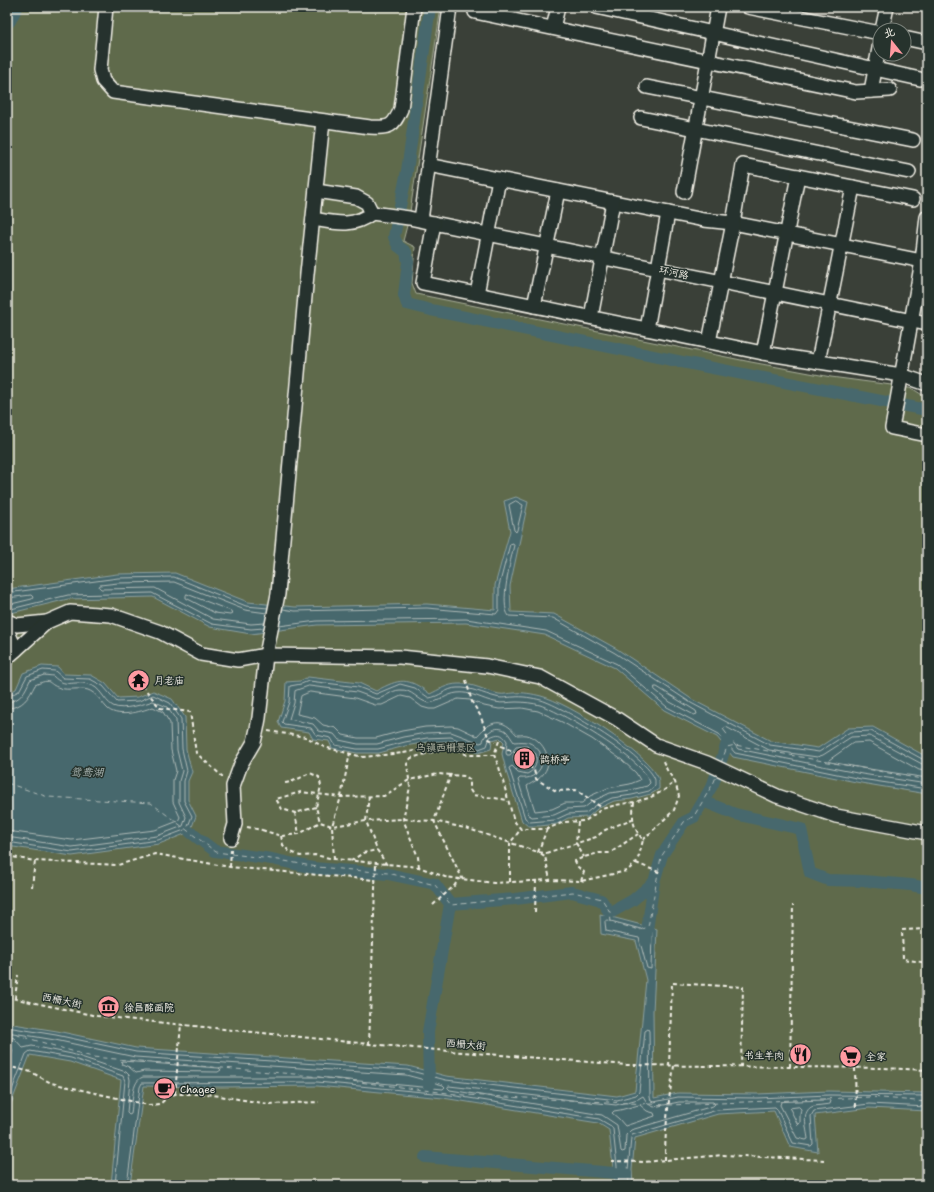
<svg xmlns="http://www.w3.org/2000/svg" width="934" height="1192" font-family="'Shantell Sans','LXGW WenKai TC',sans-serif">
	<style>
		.green { fill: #5e6b4c; stroke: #a9ae9a }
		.water { fill: #47686d; stroke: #8c9f9e; fill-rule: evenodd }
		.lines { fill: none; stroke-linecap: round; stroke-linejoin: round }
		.shore { stroke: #afbab7; stroke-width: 1 }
		.canal { stroke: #47686d; stroke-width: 12 }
		.ferry { stroke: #afbab7; stroke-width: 1; stroke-dasharray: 5 4; stroke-linecap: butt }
		.building { fill: #685f51; stroke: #f4f1e8 }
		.minor-casing { stroke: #f4f1e8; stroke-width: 16 }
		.path { stroke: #f4f1e8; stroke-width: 2; stroke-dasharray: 4 3; stroke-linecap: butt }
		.minor { stroke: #26332d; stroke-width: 13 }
		.labels { text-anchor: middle; stroke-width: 3; stroke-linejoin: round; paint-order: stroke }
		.street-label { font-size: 10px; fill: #f4f1e8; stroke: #26332d }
		.poi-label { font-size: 10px; fill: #f4f1e8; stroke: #26332d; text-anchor: start }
		.park-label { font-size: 10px; fill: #b8bbaa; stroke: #26332d }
		.water-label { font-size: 11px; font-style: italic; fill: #afbab7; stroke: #26332d }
	</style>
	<rect width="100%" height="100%" fill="#3a4038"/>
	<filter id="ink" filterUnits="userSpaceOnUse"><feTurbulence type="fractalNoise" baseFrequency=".025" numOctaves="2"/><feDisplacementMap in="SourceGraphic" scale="8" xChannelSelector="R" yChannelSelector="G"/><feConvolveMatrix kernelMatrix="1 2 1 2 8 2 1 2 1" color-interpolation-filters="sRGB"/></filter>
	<g filter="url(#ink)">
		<!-- green -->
		<polygon class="green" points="7,7 441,7 409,218 403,241 415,247 412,283 416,294 751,362 831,377 899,386 913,389 927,398 927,1185 7,1185"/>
		<!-- water -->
		<g class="water">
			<polygon points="516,497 528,502 510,586 511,612 554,614 617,649 693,700 771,741 818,748 848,728 873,727 927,757 927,794 861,783 733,757 717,737 664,710 615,668 545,635 466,623 317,625 251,634 210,627 153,597 68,599 7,614 7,589 117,574 175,573 248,602 295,607 427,604 495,610 495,585 510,531 504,501"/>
			<polygon points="42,666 58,667 64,674 91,675 105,683 118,698 138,697 153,691 172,699 185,717 186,749 192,772 188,781 188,800 196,816 190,832 159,844 72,856 7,846 8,828 7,828 7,694 16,689 23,673"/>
			<path d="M 308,677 L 359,683 L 376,691 C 400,678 408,677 430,694 C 438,690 448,684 458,684 C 473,683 485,691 499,694 C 504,695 509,693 514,693 C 523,692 533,694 541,696 C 569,703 645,752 658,777 C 659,780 659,785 659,789 L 651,794 L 632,799 L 614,801 L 597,809 L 588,817 L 568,818 L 557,824 L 540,826 L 528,826 L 522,821 L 507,774 L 502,754 L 504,742 L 500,738 L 492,740 L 491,749 L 478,753 L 452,741 L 428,742 L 405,746 L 379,753 L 357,753 L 332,748 L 329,741 L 313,739 L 309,732 L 281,728 L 278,722 L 285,701 L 286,682 L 300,681 ZM 517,750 L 525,750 L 532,756 L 533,764 L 527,770 L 520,769 L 514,762 L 513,756 Z"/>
			<polygon points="600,914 657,929 653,1011 654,1098 678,1093 757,1094 829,1091 927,1093 927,1111 869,1108 815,1115 818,1152 790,1147 774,1111 718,1114 635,1138 632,1170 633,1185 615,1185 609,1130 598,1123 443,1098 317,1086 222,1087 144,1086 130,1185 111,1185 121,1080 70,1062 30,1055 7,1114 7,1070 13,1050 7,1044 7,1023 57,1031 136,1048 408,1066 446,1076 617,1096 635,1091 646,980 636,941 601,934"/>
		</g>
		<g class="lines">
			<!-- shore -->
			<g class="shore">
				<polygon points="516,501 523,505 517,530 516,532 514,530 509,505"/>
				<polyline points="7,593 118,578 174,577 246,606 268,608"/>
				<polygon points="187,594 231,611 232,614 230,615 215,613 186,598 186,596"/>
				<polyline points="7,598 31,595 33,597 32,599 7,605"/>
				<path d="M 283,609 L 295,611 L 427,608 L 496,614 L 499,610 L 499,586 L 510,544 L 513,543 L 514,545 C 511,559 499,605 509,616 L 553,618 L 615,653 L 691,703 L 770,745 L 819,752 L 850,732 L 871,731 L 924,760 L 927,760"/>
				<polyline points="7,610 68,595 152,593 212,624 251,629 264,628"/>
				<polyline points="265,623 251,624 213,619 155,588 101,589 99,587 100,585 118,583 174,582 245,610 267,613"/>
				<polyline points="279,626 317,621 466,619 546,631 617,664 667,707 719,734 735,753 861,779 927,789"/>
				<path d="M 309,681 L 358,687 L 376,694 L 400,684 L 415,688 L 429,698 C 439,697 447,688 457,688 C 471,687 483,694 496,697 C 502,699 507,697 514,697 C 522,696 533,698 541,700 C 564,707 649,758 655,780 C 655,781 655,786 655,786 L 649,791 L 632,795 L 612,798 L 595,806 L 586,813 L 568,814 L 555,820 L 530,822 L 525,818 L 509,768 L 512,766 L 518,772 L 527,774 C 536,770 537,763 536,754 L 527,746 L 516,747 L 510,755 L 507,755 L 506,753 L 507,741 C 502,733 498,733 490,737 L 487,746 L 479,749 L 451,737 L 427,738 L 405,742 L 378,749 L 357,749 L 335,745 L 331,738 L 316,735 L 311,728 L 284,724 L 282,722 L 289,702 L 290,686 L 301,684 Z"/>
				<path d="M 309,686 L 357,692 L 376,699 C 384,699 391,690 400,690 C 412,689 418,701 429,703 C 439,702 447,694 457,693 C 470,691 483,700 495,702 C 503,704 509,702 516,702 C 524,702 533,703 540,705 C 563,713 646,761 650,783 L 647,786 L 631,790 L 610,793 L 593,801 L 584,808 L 567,809 L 554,815 L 532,817 L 529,815 L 518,780 L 520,778 C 530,779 536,776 541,767 L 540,752 C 532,741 526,741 514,742 C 511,738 509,734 506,731 C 496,724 484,733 483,742 L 480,743 L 451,732 L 426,733 L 403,737 L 377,744 L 358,744 L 339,740 L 334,734 L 319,731 L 313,724 L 289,719 L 294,703 L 295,691 Z"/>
				<polygon points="655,687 657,687 696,711 697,714 694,715 670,702 655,690"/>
				<path d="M 310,692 L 355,698 L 375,705 L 382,705 L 401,696 L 410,698 L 422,707 L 429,709 L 435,709 L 458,699 L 470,700 L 484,706 L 499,709 L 522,708 L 538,711 L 562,722 L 592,739 L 622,760 L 636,773 L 640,780 L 630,784 L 608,788 L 590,796 L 582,803 L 565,803 L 552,809 L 535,811 L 527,786 C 533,782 539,780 544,773 C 554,760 543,741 530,736 C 526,734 522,735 517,735 C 502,717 491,720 477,736 L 458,727 L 451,726 L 425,727 L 402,731 L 376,738 L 358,738 L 343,735 L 336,728 L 323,725 L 315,718 L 297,714 L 301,696 Z"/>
				<polyline points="7,697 19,691 27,676 43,670 55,671 63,678 90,679 103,686 117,702 139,701 153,695 170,703 181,719 182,749 187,771 184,781 184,801 192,816 187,829 158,840 72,852 7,842"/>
				<path d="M 7,702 C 21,701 25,691 30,680 L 44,675 L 53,676 C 66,689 73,680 88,684 C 101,687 103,700 113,706 C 123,711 144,704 153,701 L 167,707 L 176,720 L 177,750 L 182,771 L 179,781 L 179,802 L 186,817 L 183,826 L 157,836 L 72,847 L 7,837"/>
				<path d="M 7,708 C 23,708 29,697 35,685 C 53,677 46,684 60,688 C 68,691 79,687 88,690 C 96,693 100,700 106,707 C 116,719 140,712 153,707 L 163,712 L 170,723 L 171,750 L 176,771 L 173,780 L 173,802 L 180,817 L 178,821 L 155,830 L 72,840 L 7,831"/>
				<polyline points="927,765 922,764 870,736 851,737 823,755 817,757 769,750 726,727 723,729 738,749 862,774 927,784"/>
				<polyline points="927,771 919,770 869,742 853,743 829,760 830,762 863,768 927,778"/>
				<polygon points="607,920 652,932 651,969 647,968 639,938 606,931 605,922"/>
				<polyline points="7,1027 56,1035 136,1052 407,1070 446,1080 617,1100 636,1095 639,1092 645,1031 648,1029 649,1031 650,1097 651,1101 654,1102 678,1097 757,1098 829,1095 927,1096"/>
				<path d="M 7,1032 L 55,1040 L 135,1057 L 406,1075 L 443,1085 L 445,1087 L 443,1089 L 317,1077 L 143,1077 C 131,1081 133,1102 131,1114 L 129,1115 L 127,1113 L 130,1080 L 129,1075 L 126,1072 L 72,1054 L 32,1046 L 23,1048 L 14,1038 L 7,1036"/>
				<polygon points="122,1061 219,1068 221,1070 218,1072 144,1071 136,1073 129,1067 122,1064"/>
				<polygon points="449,1086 616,1105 638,1099 643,1096 648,1104 654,1107 679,1102 713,1102 715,1104 713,1106 631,1130 626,1135 625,1151 622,1152 621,1151 617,1125 602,1115 450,1090 448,1088"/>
				<path d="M 829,1100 L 831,1101 L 830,1104 C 825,1105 819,1105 814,1106 C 800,1110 807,1129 808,1139 L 806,1140 L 797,1138 L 780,1105 L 781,1102 Z"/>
				<polyline points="7,1103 26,1054 30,1051 71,1058 123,1076 125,1081 115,1185"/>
				<polygon points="640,1105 647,1111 654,1113 655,1116 625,1126 619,1119 612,1113 614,1111 620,1110"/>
				<polygon points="799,1107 801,1109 800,1115 800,1123 798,1125 790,1109 791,1108"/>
				<polyline points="127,1185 140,1087 142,1083 317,1082 444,1094 599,1119 611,1126 613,1129 619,1185"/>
				<polyline points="629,1185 628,1170 631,1138 632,1135 717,1110 775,1107 777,1109 793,1143 811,1146 813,1144 811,1116 814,1111 869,1104 927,1107"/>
			</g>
			<!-- canal -->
			<g class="canal">
				<polyline points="430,7 407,171 394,237 398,246 406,252 408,262 404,295 407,304 431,310 682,362 927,410"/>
				<polyline points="7,24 10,21 17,7"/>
				<polyline points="703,801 735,814 801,829 810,873 828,880 863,881 911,885 927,888"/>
				<polyline points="190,832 215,851 272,859 313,868 388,874 435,884 450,904 428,1032 429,1086"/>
				<polyline points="450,904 515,899 572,892 601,900 610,913 633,900 654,882 662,855 684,822 694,817 713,784 728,740"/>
				<polyline points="646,942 646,937 654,882"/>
				<polyline points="425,1157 626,1174"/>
			</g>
			<!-- ferry -->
			<g class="ferry">
				<polyline points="721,763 727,747 735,745 927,780"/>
				<polyline points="7,783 48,797 151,803 216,852 279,860 317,867 388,873 435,885 451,905 573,892 602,899 610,912 611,922 640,930 648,927 661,857 684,822 694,816 714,782 717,774"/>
				<polyline points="7,1032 92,1057 294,1074 464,1095 669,1105 871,1097 927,1102"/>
			</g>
		</g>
		<!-- building -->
		<polygon class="building" points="525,754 529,756 529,762 523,764 520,762 519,756"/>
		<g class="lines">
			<defs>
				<g id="minor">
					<path d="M 106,7 L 100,70 L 103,81 L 113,92 L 370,127 C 390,128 393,127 401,109 L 414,7"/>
					<polyline points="596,7 920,79"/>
					<polyline points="748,7 880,33"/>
					<polyline points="475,12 856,92 890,90"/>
					<polyline points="553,28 558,7"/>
					<polyline points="882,30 887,7"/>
					<polyline points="904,38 927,43"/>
					<polyline points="647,87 913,140"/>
					<polyline points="871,91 880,43"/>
					<polyline points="641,118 909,172"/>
					<polyline points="428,165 704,220 733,223 922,261"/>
					<polyline points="316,191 356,197 367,203 372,213"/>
					<polyline points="684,192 718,7"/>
					<polyline points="927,217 922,261 892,428 927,435"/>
					<path d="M 313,219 C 336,223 352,228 372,213 L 409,218 L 927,324"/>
					<polyline points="421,220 450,7"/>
					<polyline points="434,223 423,283 763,353 901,375 927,384"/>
					<polyline points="477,294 499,179"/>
					<polyline points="534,306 558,191"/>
					<polyline points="591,317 613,202"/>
					<polyline points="647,329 668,213"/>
					<polyline points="709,342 733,223 743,165 913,199"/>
					<polyline points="763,353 798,176"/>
					<polyline points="818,362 853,187"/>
					<polyline points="7,621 17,625 47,622"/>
					<polyline points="7,630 16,650"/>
					<polyline points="7,658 47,622 70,612 111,615 160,632 201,654 238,660 266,655 400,657 487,666 540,677 617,719 656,745 707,763 777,796 836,816 927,833"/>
					<polyline points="231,838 235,824 233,786 241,764 254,742 257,729 259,718 266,655 278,594 307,274 323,121"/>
				</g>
			</defs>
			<!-- minor casing -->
			<use href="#minor" class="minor-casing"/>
			<!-- path -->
			<g class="path">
				<polyline points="138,680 160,708 190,712 196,753 223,777"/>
				<polyline points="466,680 472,702 480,715 489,739 495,742"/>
				<polyline points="268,731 306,737 324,747 363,757 403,753 440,746 452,746 467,755 494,755"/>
				<polyline points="499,741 494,755 499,767 514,821 521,829 547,829 564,822 585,821 602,809 616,805 634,802 649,798 663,791 675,782 667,770 662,759"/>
				<polyline points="501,746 517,753"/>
				<polyline points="529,766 534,770 536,779 556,791 576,790 601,807"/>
				<polyline points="451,774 434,821 463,880"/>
				<path d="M 285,783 C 294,782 301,777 310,773 L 319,777 L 321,786 L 316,807 L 320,822 L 332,826 L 366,821 L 403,819 L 434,821 L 469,829 L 538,852 L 546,853 L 596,837 L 605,830 L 632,819"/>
				<polyline points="369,796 366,821 377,850 387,865"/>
				<polyline points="316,807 295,813 282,809 276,799 301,792 341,797 384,796 409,780 438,774 465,776 470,780 470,790 473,795 508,800"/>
				<polyline points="295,813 299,834"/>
				<polyline points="578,822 576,843 584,857"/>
				<polyline points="247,827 262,830"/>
				<polyline points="547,829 538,852 545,856 550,880"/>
				<polyline points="262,830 281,836 299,834 320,822"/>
				<path d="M 281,836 L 283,845 L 289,851 L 300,856 L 315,855 L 334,859 L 419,867 L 445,877 L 494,883 L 550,880 L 581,881 L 627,871 L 636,863 L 639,856 L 643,840 C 632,826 632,820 634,802"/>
				<polyline points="643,840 674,810 679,796 675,782"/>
				<polyline points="7,856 35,861 118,865 155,854 230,867 375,880"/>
				<polyline points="334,859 332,826 341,797 350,753"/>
				<polyline points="351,861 363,853 377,850"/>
				<polyline points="636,863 661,873"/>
				<polyline points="230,867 231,849"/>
				<polyline points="419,867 418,857 403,819 410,787 407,764 411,758 440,750 440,746"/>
				<polyline points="581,881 584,872 578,867 575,861 584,857 599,853 610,853 638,834"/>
				<polyline points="510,882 510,843 521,829"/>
				<polyline points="32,887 35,861"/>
				<polyline points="433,905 455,885 458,879"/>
				<polyline points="535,912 536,881"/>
				<polyline points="927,929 902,930 903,959 927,963"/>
				<polyline points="7,997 97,1016 369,1044 449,1051 627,1065 882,1068 927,1070"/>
				<polyline points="15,998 18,975"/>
				<polyline points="369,1044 376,864"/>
				<polyline points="7,1066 31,1072 51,1083 148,1105 160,1104 169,1096 175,1094 207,1094 269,1104 319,1102"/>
				<polyline points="669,1066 672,983 743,987 741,1067"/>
				<polyline points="790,1067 793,905"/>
				<polyline points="855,1068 856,1109"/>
				<polyline points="175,1094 181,1024"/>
				<path d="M 665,1160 C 665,1128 669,1097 674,1066"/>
				<polyline points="611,1161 644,1162 723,1155 824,1160"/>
			</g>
			<!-- minor -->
			<use href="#minor" class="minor"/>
		</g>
	</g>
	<!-- icons -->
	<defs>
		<symbol id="temple-disc" viewBox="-11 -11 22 22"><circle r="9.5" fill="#ff9aa2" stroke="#26332d"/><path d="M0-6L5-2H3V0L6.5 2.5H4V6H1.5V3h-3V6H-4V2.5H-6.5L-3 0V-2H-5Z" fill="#111"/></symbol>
		<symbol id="building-disc" viewBox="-11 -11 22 22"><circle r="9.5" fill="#ff9aa2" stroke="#26332d"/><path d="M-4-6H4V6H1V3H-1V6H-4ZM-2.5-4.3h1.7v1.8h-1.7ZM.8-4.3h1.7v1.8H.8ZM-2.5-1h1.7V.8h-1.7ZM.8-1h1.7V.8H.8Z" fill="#111"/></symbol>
		<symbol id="museum-disc" viewBox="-11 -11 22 22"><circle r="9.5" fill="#ff9aa2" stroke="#26332d"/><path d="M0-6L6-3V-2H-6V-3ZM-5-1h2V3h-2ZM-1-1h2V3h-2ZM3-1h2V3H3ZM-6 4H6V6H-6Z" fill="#111"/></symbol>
		<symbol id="restaurant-disc" viewBox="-11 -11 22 22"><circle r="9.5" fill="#ff9aa2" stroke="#26332d"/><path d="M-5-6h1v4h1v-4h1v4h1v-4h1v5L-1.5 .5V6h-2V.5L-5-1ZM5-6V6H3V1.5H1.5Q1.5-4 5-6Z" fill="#111"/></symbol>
		<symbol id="supermarket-disc" viewBox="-11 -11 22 22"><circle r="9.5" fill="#ff9aa2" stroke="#26332d"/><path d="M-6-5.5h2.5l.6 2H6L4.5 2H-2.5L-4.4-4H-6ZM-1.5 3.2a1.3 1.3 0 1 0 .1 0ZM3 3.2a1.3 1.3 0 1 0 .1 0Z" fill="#111"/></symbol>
		<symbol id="cafe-disc" viewBox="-11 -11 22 22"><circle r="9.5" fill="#ff9aa2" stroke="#26332d"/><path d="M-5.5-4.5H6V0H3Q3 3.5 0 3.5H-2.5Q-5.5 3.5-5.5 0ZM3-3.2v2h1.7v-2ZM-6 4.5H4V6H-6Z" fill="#111"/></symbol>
	</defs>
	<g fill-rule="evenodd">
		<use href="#temple-disc" x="126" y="668" width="25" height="25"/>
		<use href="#building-disc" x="512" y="746" width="25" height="25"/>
		<use href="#museum-disc" x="96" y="994" width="25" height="25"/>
		<use href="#restaurant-disc" x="788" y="1042" width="25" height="25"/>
		<use href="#supermarket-disc" x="838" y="1044" width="25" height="25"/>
		<use href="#cafe-disc" x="152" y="1076" width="25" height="25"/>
	</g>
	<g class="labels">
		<!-- street labels -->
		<g class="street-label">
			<text transform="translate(674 272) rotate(12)" y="4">环河路</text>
			<text transform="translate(62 1000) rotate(12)" y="4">西栅大街</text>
			<text transform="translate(466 1044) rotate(5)" y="4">西栅大街</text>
		</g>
		<!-- poi labels -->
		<g class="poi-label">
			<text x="154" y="684">月老庙</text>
			<text x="540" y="763">鹊桥亭</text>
			<text x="124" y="1011">徐昌酩画院</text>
			<text x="784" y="1059" text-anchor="end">书生羊肉</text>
			<text x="866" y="1060">全家</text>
			<text x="180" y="1093">Chagee</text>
		</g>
		<!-- park labels -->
		<g class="park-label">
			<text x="446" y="751">乌镇西栅景区</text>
		</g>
		<!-- water labels -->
		<g class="water-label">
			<text x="87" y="776">鸳鸯湖</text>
		</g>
	</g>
	<!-- margin -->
	<rect width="934" height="1192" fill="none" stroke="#26332d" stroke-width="24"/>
	<rect x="12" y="12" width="910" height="1168" fill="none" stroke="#f4f1e8" stroke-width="1.5" filter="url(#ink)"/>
	<!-- north arrow -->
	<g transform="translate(892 42) rotate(343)"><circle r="19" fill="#26332d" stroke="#787f78"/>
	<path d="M0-3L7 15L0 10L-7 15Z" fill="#ff9aa2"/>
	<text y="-6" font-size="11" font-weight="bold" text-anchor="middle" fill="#f4f1e8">北</text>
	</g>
</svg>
